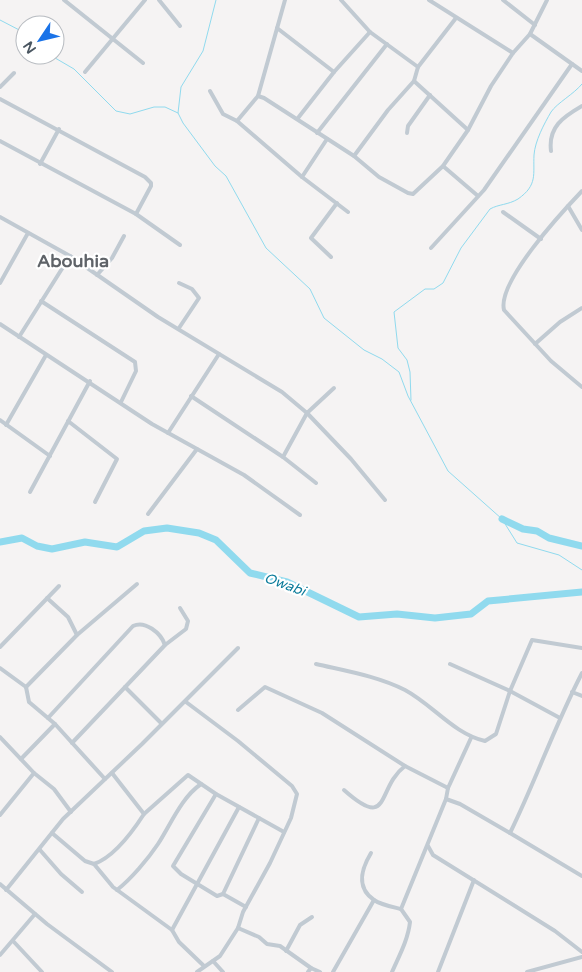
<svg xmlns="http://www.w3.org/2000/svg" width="582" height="972" font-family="'Varela Round',sans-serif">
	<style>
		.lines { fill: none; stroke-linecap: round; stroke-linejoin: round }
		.stream { stroke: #90daee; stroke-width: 1 }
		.river { stroke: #90daee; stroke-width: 7 }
		.minor { stroke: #c1cad2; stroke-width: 4 }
		.labels { text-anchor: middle; stroke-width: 4.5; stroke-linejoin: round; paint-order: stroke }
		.water-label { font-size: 14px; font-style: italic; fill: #0c7c9b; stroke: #fff }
		.district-label { font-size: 18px; font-weight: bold; fill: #5f6368; stroke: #fff }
	</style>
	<rect width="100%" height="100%" fill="#f5f3f3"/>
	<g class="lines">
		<!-- stream -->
		<g class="stream">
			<polyline points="216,0 203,51 181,87 178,113 183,123 215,166 226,176 266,248 310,289 324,318 364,350 382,359 399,372 408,396 448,471 502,519 517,543 559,555 582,570"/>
			<polyline points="0,20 25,33"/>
			<polyline points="50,55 74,69 116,111 130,114 154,107 165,107 178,113"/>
			<path d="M 411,400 L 410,372 L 407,360 L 398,348 L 394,312 L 425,289 L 434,289 L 443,283 L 461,248 L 490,209 C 499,204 508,205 518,199 C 538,185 533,174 534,155 C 535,141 544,124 551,112 C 557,103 574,94 582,84"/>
		</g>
		<!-- river -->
		<g class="river">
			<polyline points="502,519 523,529 537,531 549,538 582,546"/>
			<polyline points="0,542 22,538 37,546 52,549 85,542 117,547 144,531 167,528 199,533 216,540 250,573 287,582 359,617 397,614 435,618 471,614 488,601 582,592"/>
		</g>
		<!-- minor -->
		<g class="minor">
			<polyline points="64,0 143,63"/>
			<polyline points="159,0 180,26"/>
			<polyline points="341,0 370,32 418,67"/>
			<polyline points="429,0 513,53"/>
			<polyline points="503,0 535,25"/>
			<polyline points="277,28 334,72"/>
			<polyline points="530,34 547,0"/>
			<polyline points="85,72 145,0"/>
			<polyline points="414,81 468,130"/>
			<polyline points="0,87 14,73"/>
			<polyline points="210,91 223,114 237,121 302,177 348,212"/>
			<polyline points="258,96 285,0"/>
			<polyline points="0,99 145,177 151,183 151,186 136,214"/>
			<polyline points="298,118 334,72 370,32"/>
			<polyline points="237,121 258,96 264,98 354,156 379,177 408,193 413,194 443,166 468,130 491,86 513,53 530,34 582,71"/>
			<polyline points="317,133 387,44"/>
			<polyline points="407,133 408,126 430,95"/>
			<polyline points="0,141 136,214 180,245"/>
			<path d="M 551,151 C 548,127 563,117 582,106"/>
			<polyline points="354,156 388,110 414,81 418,67 456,18"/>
			<polyline points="40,164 59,129"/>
			<polyline points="443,166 478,196"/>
			<polyline points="302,177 327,139"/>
			<path d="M 582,191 C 562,212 497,282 504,310 L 551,361 L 582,387"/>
			<polyline points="568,206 582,230"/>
			<polyline points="503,212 541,239"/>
			<polyline points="0,217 70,256 158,317 282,392 307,413 351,459 385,500"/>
			<polyline points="431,248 484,190 572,64"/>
			<polyline points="331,257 311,238 337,203"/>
			<polyline points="97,275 112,258 124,236"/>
			<polyline points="0,283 28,233"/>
			<polyline points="41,301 135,362 136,371 121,402"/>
			<polyline points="0,324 152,424 244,475 300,515"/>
			<polyline points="179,328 199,298 192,289 179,283"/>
			<polyline points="19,337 70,256"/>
			<polyline points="535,344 560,322 582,308"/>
			<polyline points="191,396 283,457 316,483"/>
			<polyline points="0,420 50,456"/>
			<polyline points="68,421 117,459 95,502"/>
			<polyline points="6,425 46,355"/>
			<polyline points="168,433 219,354"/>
			<polyline points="283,457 307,413 334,388"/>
			<polyline points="30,492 90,381"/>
			<polyline points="148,514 197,449"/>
			<polyline points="47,598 68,617 77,635"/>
			<polyline points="0,647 59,586"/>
			<path d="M 316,664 C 346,671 377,676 405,690 C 433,705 454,734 485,741 L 496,734 L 510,691 L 532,640 L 582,648"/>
			<polyline points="450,664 510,691 560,718"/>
			<polyline points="0,668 26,687"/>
			<path d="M 582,673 C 555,725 536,780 510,833 L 582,876"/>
			<polyline points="26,687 77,635 137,584"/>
			<polyline points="26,687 29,702 55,724 105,779"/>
			<polyline points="125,687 161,723"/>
			<polyline points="572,692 582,696"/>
			<polyline points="186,702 238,741 292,786 297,794 291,818 270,863 243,912 238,928 220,956 197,972"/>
			<polyline points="238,710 265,687 322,713 405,766 448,788"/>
			<path d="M 48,718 L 133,626 C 145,620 161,633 165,645"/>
			<polyline points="0,737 34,773 0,815"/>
			<polyline points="471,738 448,788 446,799 460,804 510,833"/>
			<polyline points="72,743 165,645 186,629 188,621 180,608"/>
			<polyline points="21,759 55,724"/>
			<polyline points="34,773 54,789 71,812"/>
			<path d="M 344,790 C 391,832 376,788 405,766"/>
			<polyline points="216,794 173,866 181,874 217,896 223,894"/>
			<polyline points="144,814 188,775 216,794 284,832"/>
			<path d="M 52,833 L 85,861 L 94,864 C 114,857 133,831 144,814 L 112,773"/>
			<polyline points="428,846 433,855 555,931 582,952"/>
			<polyline points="40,850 61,874 82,892"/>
			<path d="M 371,853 C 362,868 355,887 374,900 C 381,905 393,907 401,909"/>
			<polyline points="94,864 113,887 172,930 179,942 204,966"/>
			<polyline points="0,884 47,924 112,972"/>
			<polyline points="6,890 63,819 142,744 238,648"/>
			<path d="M 117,890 C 131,879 148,859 158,844 C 171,824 181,798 201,784"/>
			<polyline points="246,907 223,894 259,818"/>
			<polyline points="238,928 259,937 267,944 280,946 311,968"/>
			<polyline points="172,930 239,807"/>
			<polyline points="14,942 42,972"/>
			<polyline points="286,951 300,925 312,917"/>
			<polyline points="0,955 35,914"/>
			<polyline points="213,961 223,972"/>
			<polyline points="308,972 311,968 320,972"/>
			<polyline points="333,972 374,900"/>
			<path d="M 392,972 C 399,956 408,940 410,922 L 401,909 L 446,799"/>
			<polyline points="438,972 474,880"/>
			<polyline points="527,972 582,957"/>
		</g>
	</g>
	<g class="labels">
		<!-- water labels -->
		<g class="water-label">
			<text transform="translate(285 584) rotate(20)" y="5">Owabi</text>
		</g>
		<!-- district labels -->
		<g class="district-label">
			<text x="73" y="267">Abouhia</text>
		</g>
	</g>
	<!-- north arrow -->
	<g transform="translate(40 40) rotate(235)"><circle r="24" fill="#ffffff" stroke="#b7bbc0"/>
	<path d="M0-4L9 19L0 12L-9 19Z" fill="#1a73e8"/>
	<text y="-8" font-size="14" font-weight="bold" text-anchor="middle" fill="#4a5661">N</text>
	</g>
</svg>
